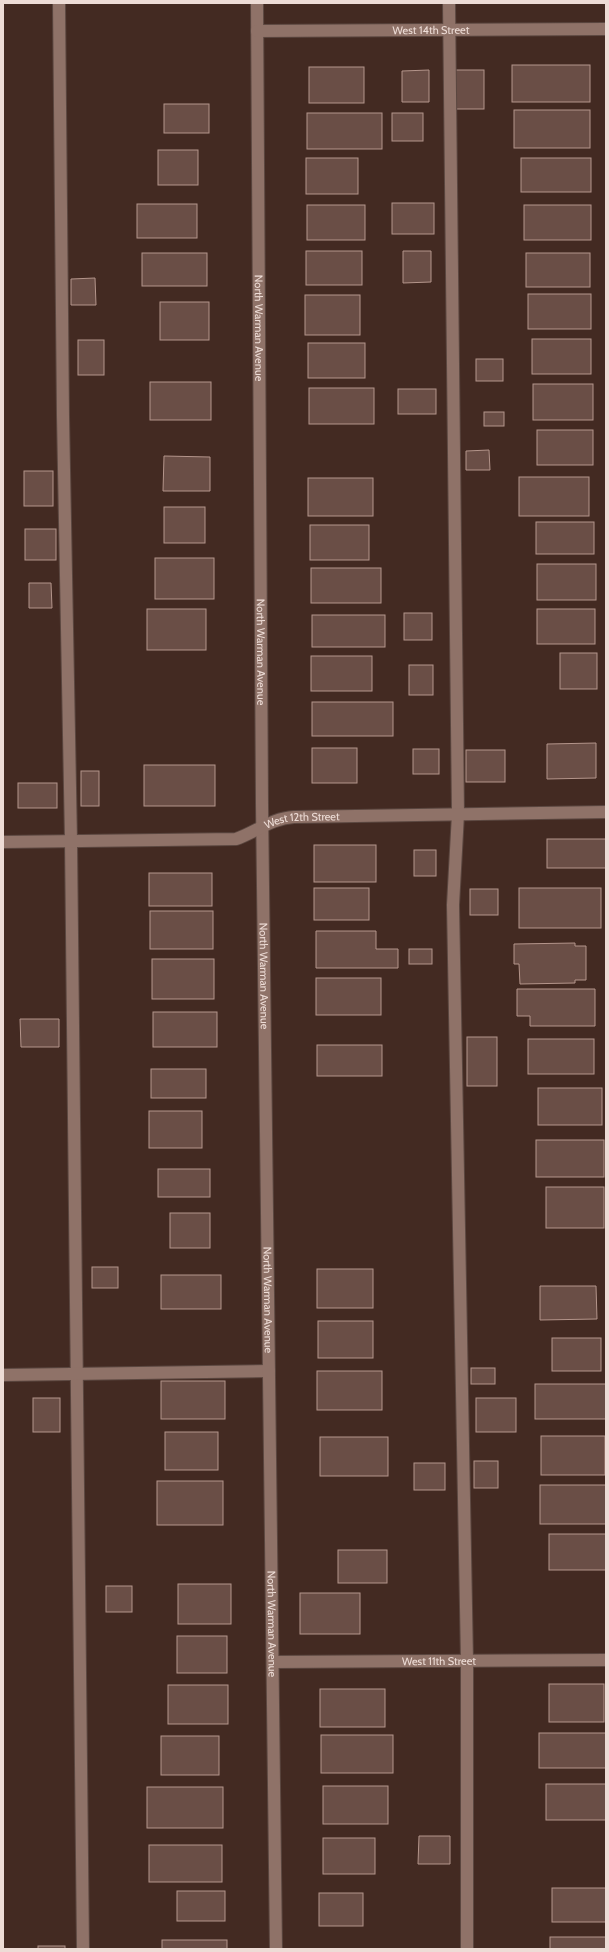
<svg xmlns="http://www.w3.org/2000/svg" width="609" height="1952" font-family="Cabin,sans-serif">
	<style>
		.building { fill: #6a4e46; stroke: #b4958b }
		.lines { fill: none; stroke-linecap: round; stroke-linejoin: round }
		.service-casing { stroke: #5b4740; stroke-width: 14 }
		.minor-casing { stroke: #5b4740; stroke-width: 14 }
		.service { stroke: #8f7268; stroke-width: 12 }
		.minor { stroke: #8f7268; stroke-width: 12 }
		.labels { text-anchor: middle; stroke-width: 3; stroke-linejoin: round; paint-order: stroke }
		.street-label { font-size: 11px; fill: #eddcd6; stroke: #211612 }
	</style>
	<rect width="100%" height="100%" fill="#432a22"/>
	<!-- building -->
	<g class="building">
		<rect x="512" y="65" width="78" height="37"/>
		<rect x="309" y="67" width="55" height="36"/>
		<polygon points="429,70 429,102 402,102 402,71"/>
		<rect x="455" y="70" width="29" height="39"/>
		<rect x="164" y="104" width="45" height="29"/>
		<rect x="514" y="110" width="76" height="38"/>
		<rect x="307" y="113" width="75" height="36"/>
		<rect x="392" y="113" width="31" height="28"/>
		<rect x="158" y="150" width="40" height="35"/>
		<rect x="306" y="158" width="52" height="36"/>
		<rect x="521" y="158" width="70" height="34"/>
		<rect x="392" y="203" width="42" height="31"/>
		<rect x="137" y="204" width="60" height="34"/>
		<rect x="307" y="205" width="58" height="35"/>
		<rect x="524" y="205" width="67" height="35"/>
		<rect x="306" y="251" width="56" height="34"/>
		<polygon points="403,251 431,251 431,282 403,283"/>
		<rect x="142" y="253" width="65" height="33"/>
		<rect x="526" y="253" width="64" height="34"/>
		<polygon points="95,278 96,305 71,305 71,279"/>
		<rect x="528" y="294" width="63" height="35"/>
		<rect x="305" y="295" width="55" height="40"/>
		<rect x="160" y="302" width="49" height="38"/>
		<rect x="532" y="339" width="59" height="35"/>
		<rect x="78" y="340" width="26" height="35"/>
		<rect x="308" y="343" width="57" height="35"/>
		<rect x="476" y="359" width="27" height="22"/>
		<rect x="150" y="382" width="61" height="38"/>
		<rect x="533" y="384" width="60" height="36"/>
		<rect x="309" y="388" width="65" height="36"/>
		<rect x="398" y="389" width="38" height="25"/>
		<rect x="484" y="412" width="20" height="14"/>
		<rect x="537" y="430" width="56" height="35"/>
		<polygon points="489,450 490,470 466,470 466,451"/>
		<polygon points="164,456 210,457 210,491 163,491"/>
		<rect x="24" y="471" width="29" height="35"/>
		<rect x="519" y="477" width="70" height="39"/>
		<rect x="308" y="478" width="65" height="38"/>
		<rect x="164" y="507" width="41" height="36"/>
		<rect x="536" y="522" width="58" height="32"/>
		<rect x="310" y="525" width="59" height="35"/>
		<rect x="25" y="529" width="31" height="31"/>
		<rect x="155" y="558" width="59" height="41"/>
		<rect x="537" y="564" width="59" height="36"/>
		<rect x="311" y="568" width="70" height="35"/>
		<polygon points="29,583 51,583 52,608 29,608"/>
		<rect x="147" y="609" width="59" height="41"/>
		<rect x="537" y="609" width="58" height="35"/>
		<rect x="404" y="613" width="28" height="27"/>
		<rect x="312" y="615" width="73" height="32"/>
		<rect x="560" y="653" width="37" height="36"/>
		<rect x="311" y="656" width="61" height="35"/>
		<rect x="409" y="665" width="24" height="30"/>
		<rect x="312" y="702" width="81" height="34"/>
		<polygon points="596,743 596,778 547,779 547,744"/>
		<rect x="312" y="748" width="45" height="35"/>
		<rect x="413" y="749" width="26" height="25"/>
		<rect x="466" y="750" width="39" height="32"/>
		<rect x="144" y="765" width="71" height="41"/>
		<rect x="81" y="771" width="18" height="35"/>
		<rect x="18" y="783" width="39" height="25"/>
		<rect x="547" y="839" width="59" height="29"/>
		<rect x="314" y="845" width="62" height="37"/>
		<rect x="414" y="850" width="22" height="26"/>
		<rect x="149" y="873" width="63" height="33"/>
		<rect x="314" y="888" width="55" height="32"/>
		<rect x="519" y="888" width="82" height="40"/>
		<rect x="470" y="889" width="28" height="26"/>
		<rect x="150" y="911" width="63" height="38"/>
		<polygon points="316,931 376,931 376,949 398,949 398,968 316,968"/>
		<polygon points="575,943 575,946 586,946 586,980 575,980 575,983 520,984 519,964 514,964 514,944"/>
		<rect x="409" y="949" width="23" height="15"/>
		<rect x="152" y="959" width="62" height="40"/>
		<rect x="316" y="978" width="65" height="37"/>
		<polygon points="517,989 595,989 595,1026 530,1026 530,1016 517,1016"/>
		<rect x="153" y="1012" width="64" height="35"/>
		<polygon points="20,1019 59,1019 59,1047 21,1047"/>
		<rect x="467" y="1037" width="30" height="49"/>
		<rect x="528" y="1039" width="66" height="35"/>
		<rect x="317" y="1045" width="65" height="31"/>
		<rect x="151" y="1069" width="55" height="29"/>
		<rect x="538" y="1088" width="64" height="37"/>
		<rect x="149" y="1111" width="53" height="37"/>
		<rect x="536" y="1140" width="68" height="37"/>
		<rect x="158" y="1169" width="52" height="28"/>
		<rect x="546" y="1187" width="58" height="41"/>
		<rect x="170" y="1213" width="40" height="35"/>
		<rect x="92" y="1267" width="26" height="21"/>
		<rect x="317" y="1269" width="56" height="39"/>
		<rect x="161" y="1275" width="60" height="34"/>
		<polygon points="540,1286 596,1286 597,1319 540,1320"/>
		<rect x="318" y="1321" width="55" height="37"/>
		<rect x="552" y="1338" width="49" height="33"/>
		<rect x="471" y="1368" width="24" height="16"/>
		<rect x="317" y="1371" width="65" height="39"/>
		<rect x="161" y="1381" width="64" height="38"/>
		<rect x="535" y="1384" width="71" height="35"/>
		<rect x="33" y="1398" width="27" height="34"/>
		<rect x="476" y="1398" width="40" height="34"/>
		<rect x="165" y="1432" width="53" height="38"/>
		<rect x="541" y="1436" width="64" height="39"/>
		<rect x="320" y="1437" width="68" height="39"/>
		<rect x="474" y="1461" width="24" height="27"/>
		<rect x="414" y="1463" width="31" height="27"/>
		<rect x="157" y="1481" width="66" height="44"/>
		<rect x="540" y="1485" width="66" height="39"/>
		<rect x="549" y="1534" width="57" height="36"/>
		<rect x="338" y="1550" width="49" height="33"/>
		<rect x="178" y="1584" width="53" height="40"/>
		<rect x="106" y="1586" width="26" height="26"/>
		<rect x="300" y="1593" width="60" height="41"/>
		<rect x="177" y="1636" width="50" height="37"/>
		<rect x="549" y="1684" width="55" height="38"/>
		<rect x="168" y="1685" width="60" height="39"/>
		<rect x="320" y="1689" width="65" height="38"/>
		<rect x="539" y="1733" width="67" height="35"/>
		<rect x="321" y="1735" width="72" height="38"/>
		<rect x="161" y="1736" width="58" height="39"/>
		<rect x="546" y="1784" width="60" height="36"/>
		<rect x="323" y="1786" width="65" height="38"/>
		<rect x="147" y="1787" width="76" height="41"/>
		<polygon points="419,1836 450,1836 450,1864 418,1864"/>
		<rect x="323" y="1838" width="52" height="36"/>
		<rect x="149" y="1845" width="73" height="37"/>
		<rect x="552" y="1888" width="54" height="34"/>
		<rect x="177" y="1891" width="48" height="30"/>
		<rect x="319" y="1893" width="44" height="33"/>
		<rect x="550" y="1937" width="56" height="12"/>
		<rect x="162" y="1940" width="65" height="9"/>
		<rect x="38" y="1946" width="27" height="3"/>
	</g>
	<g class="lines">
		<defs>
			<g id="service">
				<polyline points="59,3 63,416 71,841 83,1949"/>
				<polyline points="449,3 458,814 453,905 467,1661 467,1949"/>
				<polyline points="3,1375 269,1371"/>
			</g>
			<g id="minor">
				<path id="s1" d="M 257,3 L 262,804 L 276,1949"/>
				<path id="s2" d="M 257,31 L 606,29"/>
				<path id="s3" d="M 3,842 L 236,839 C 256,832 272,818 294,817 L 606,812"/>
				<path id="s4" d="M 273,1662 L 606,1660"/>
			</g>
		</defs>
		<!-- service casing -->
		<use href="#service" class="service-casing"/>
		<!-- minor casing -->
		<use href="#minor" class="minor-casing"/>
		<!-- service -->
		<use href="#service" class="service"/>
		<!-- minor -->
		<use href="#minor" class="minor"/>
	</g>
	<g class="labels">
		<!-- street labels -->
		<g class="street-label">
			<text dy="4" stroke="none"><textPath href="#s2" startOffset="174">West 14th Street</textPath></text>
			<text dy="4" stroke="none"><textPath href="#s1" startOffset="325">North Warman Avenue</textPath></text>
			<text dy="4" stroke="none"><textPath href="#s1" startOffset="649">North Warman Avenue</textPath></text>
			<text dy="4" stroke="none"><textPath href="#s3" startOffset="303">West 12th Street</textPath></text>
			<text dy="4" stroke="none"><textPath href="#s1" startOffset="973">North Warman Avenue</textPath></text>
			<text dy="4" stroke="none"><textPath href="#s1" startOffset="1297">North Warman Avenue</textPath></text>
			<text dy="4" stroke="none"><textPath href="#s1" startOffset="1621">North Warman Avenue</textPath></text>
			<text dy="4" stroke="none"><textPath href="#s4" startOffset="166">West 11th Street</textPath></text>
		</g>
	</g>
	<!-- border -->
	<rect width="609" height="1952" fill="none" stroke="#eddcd6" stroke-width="8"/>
</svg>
